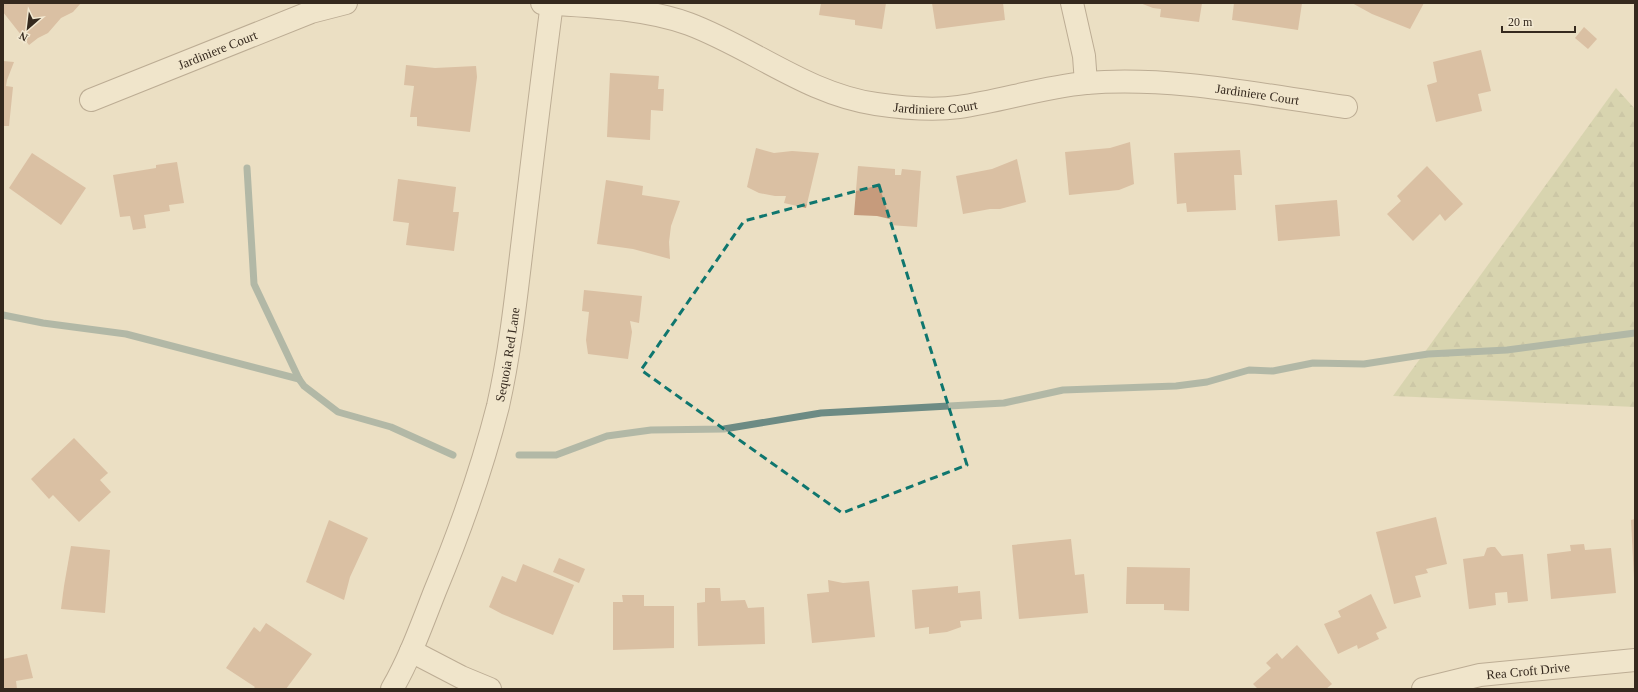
<svg xmlns="http://www.w3.org/2000/svg" width="1638" height="692" font-family="'Times New Roman',serif">
	<style>
		.forest { fill: url(#forest-firs) }
		.lines { fill: none; stroke-linecap: round; stroke-linejoin: round }
		.stream { stroke: #6d8b84; stroke-width: 7 }
		.building { fill: #c69b7c }
		.minor-casing { stroke: #84715b; stroke-width: 24 }
		.minor { stroke: #f6edd6; stroke-width: 22 }
		.marked { fill: none; stroke: #0f766e; stroke-width: 3; stroke-dasharray: 8 5; stroke-linejoin: round }
		.labels { text-anchor: middle; stroke-width: 4; stroke-linejoin: round; paint-order: stroke }
		.street-label { font-size: 13px; fill: #35291e; stroke: #f3e9d2 }
	</style>
	<defs>
		<pattern id="forest-firs" width="22" height="20" patternUnits="userSpaceOnUse"><rect width="22" height="20" fill="#c2c898"/><path d="M5 1l3.5 6h-7zM16 11l3.5 6h-7z" fill="#a7ac83"/></pattern>
	</defs>
	<rect width="100%" height="100%" fill="#ebdfc3"/>
	<!-- forest -->
	<polygon class="forest" points="1616,88 1635,109 1635,407 1393,396"/>
	<g class="lines">
		<!-- stream -->
		<g class="stream">
			<polyline points="247,168 254,284 299,379 304,386 338,412 391,427 453,455"/>
			<polyline points="3,315 43,323 126,334 299,379"/>
			<polyline points="519,455 556,455 607,436 651,430 724,429 821,413 1004,403 1063,390 1176,386 1207,382 1249,370 1273,371 1313,363 1364,364 1428,354 1507,350 1635,333"/>
		</g>
	</g>
	<!-- building -->
	<g class="building">
		<polygon points="3,3 81,3 73,12 61,18 48,33 38,38 29,45 3,12"/>
		<polygon points="821,3 886,3 882,29 855,25 855,20 819,15"/>
		<polygon points="932,3 1003,3 1005,20 936,29"/>
		<polygon points="1140,3 1202,3 1199,22 1160,17 1161,9 1153,8"/>
		<polygon points="1234,3 1302,3 1298,30 1232,20"/>
		<polygon points="1352,3 1424,3 1410,29 1372,14"/>
		<polygon points="1584,27 1597,39 1588,49 1575,38"/>
		<polygon points="1481,50 1491,91 1478,94 1482,111 1436,122 1427,85 1437,82 1433,62"/>
		<polygon points="3,61 14,62 7,80 6,86 13,87 9,126 3,126"/>
		<polygon points="406,65 435,68 476,66 477,77 470,132 417,126 417,117 410,117 414,86 404,85"/>
		<polygon points="610,73 659,76 658,89 664,89 663,111 651,110 650,140 607,137"/>
		<polygon points="1130,142 1134,184 1119,190 1069,195 1065,152 1110,148"/>
		<polygon points="756,148 774,153 792,151 819,153 806,208 784,203 786,196 775,196 759,193 747,187"/>
		<polygon points="1240,150 1242,175 1234,175 1236,210 1187,212 1186,203 1177,204 1174,153"/>
		<polygon points="32,153 86,188 61,225 9,188"/>
		<polygon points="1017,159 1026,202 1000,209 990,209 963,214 956,176 992,169"/>
		<polygon points="177,162 184,203 169,205 170,211 144,215 146,228 133,230 130,216 120,217 113,175 156,168 156,165"/>
		<polygon points="858,166 895,169 895,175 901,175 902,169 921,171 917,227 890,225 890,219 877,216 854,215"/>
		<polygon points="1427,166 1463,204 1445,221 1440,214 1413,241 1387,214 1401,201 1397,196"/>
		<polygon points="398,179 456,187 453,212 459,212 454,251 406,245 409,223 393,221"/>
		<polygon points="606,180 643,186 642,195 680,201 671,226 669,242 670,259 633,249 597,244"/>
		<polygon points="1337,200 1340,236 1278,241 1275,205"/>
		<polygon points="584,290 642,296 639,323 630,321 632,332 628,359 588,354 586,340 589,312 582,311"/>
		<polygon points="74,438 108,473 100,480 111,492 79,522 53,495 49,499 31,479"/>
		<polygon points="1436,517 1447,564 1426,569 1428,573 1415,576 1421,597 1394,604 1376,532"/>
		<polygon points="1635,519 1635,578 1634,578 1631,520"/>
		<polygon points="329,520 368,538 350,577 344,600 306,582"/>
		<polygon points="1071,539 1075,575 1084,574 1088,613 1019,619 1012,545"/>
		<polygon points="1584,544 1585,550 1611,548 1616,593 1551,599 1547,554 1571,551 1570,545"/>
		<polygon points="71,546 110,550 105,613 61,609 64,586"/>
		<polygon points="1491,547 1495,547 1502,556 1523,554 1528,601 1508,603 1507,592 1495,593 1496,605 1469,609 1463,559 1484,556 1487,548"/>
		<polygon points="559,558 585,569 579,583 553,572"/>
		<polygon points="523,564 574,585 553,635 502,614 489,607 502,576 516,582"/>
		<polygon points="1127,567 1190,568 1189,611 1164,610 1164,604 1126,604"/>
		<polygon points="828,580 843,583 869,581 875,637 812,643 807,594 829,592"/>
		<polygon points="958,586 958,593 980,591 982,619 960,621 961,627 947,632 929,634 929,627 915,629 912,590"/>
		<polygon points="705,588 720,588 721,601 745,600 748,608 764,607 765,644 698,646 697,603 705,602"/>
		<polygon points="1371,594 1387,628 1376,633 1379,639 1358,649 1357,645 1338,654 1324,624 1341,617 1338,611"/>
		<polygon points="622,595 644,595 644,606 674,606 674,648 613,650 613,602 623,602"/>
		<polygon points="266,623 312,654 286,689 253,689 255,687 226,668 254,627 260,632"/>
		<polygon points="1297,645 1332,684 1326,689 1258,689 1253,684 1271,668 1266,663 1277,653 1282,659"/>
		<polygon points="27,654 33,678 16,681 17,689 3,689 3,659"/>
	</g>
	<g class="lines">
		<defs>
			<g id="minor">
				<path id="s1" d="M 542,3 C 588,6 646,8 689,24 C 753,48 807,94 876,104 C 903,108 931,111 959,107 C 1001,101 1043,87 1086,83 C 1173,76 1260,95 1346,107"/>
				<polyline points="1072,3 1084,56 1086,83"/>
				<path id="s2" d="M 91,100 L 311,12 L 346,3"/>
				<polyline points="411,651 461,677 490,689"/>
				<path id="s3" d="M 392,689 C 410,658 422,624 435,591 C 460,531 482,469 498,406 C 511,348 517,288 524,230 C 533,154 542,78 552,3"/>
				<path id="s4" d="M 1423,689 L 1480,675 L 1635,660"/>
			</g>
		</defs>
		<!-- minor casing -->
		<use href="#minor" class="minor-casing"/>
		<!-- minor -->
		<use href="#minor" class="minor"/>
	</g>
	<!-- marked area -->
	<path d="M0 0H1638V692H0ZM 879,185 L 967,465 L 842,513 L 641,370 L 744,221 Z" fill="#ebdfc3" fill-opacity=".55" fill-rule="evenodd"/>
	<path class="marked" d="M 879,185 L 967,465 L 842,513 L 641,370 L 744,221 Z"/>
	<g class="labels">
		<!-- street labels -->
		<g class="street-label">
			<text dy="5" stroke="none"><textPath href="#s2" startOffset="136">Jardiniere Court</textPath></text>
			<text dy="5" stroke="none"><textPath href="#s1" startOffset="738">Jardiniere Court</textPath></text>
			<text dy="5" stroke="none"><textPath href="#s1" startOffset="413">Jardiniere Court</textPath></text>
			<text dy="5" stroke="none"><textPath href="#s3" startOffset="355">Sequoia Red Lane</textPath></text>
			<text dy="5" stroke="none"><textPath href="#s4" startOffset="107">Rea Croft Drive</textPath></text>
		</g>
	</g>
	<!-- border -->
	<rect width="1638" height="692" fill="none" stroke="#35291e" stroke-width="8"/>
	<!-- north arrow -->
	<g transform="translate(28 28) rotate(208)" stroke="#f3e9d2" stroke-width="3" paint-order="stroke">
	<path d="M0-3L7 15L0 10L-7 15Z" fill="#35291e"/>
	<text y="-6" font-size="11" font-weight="bold" text-anchor="middle" fill="#35291e">N</text>
	</g>
	<!-- scale -->
	<path d="M1502 26v6h73v-6" fill="none" stroke="#35291e" stroke-width="2"/>
	<text x="1508" y="26" font-size="12" fill="#35291e" stroke="#f3e9d2" stroke-width="3" paint-order="stroke">20 m</text>
</svg>
